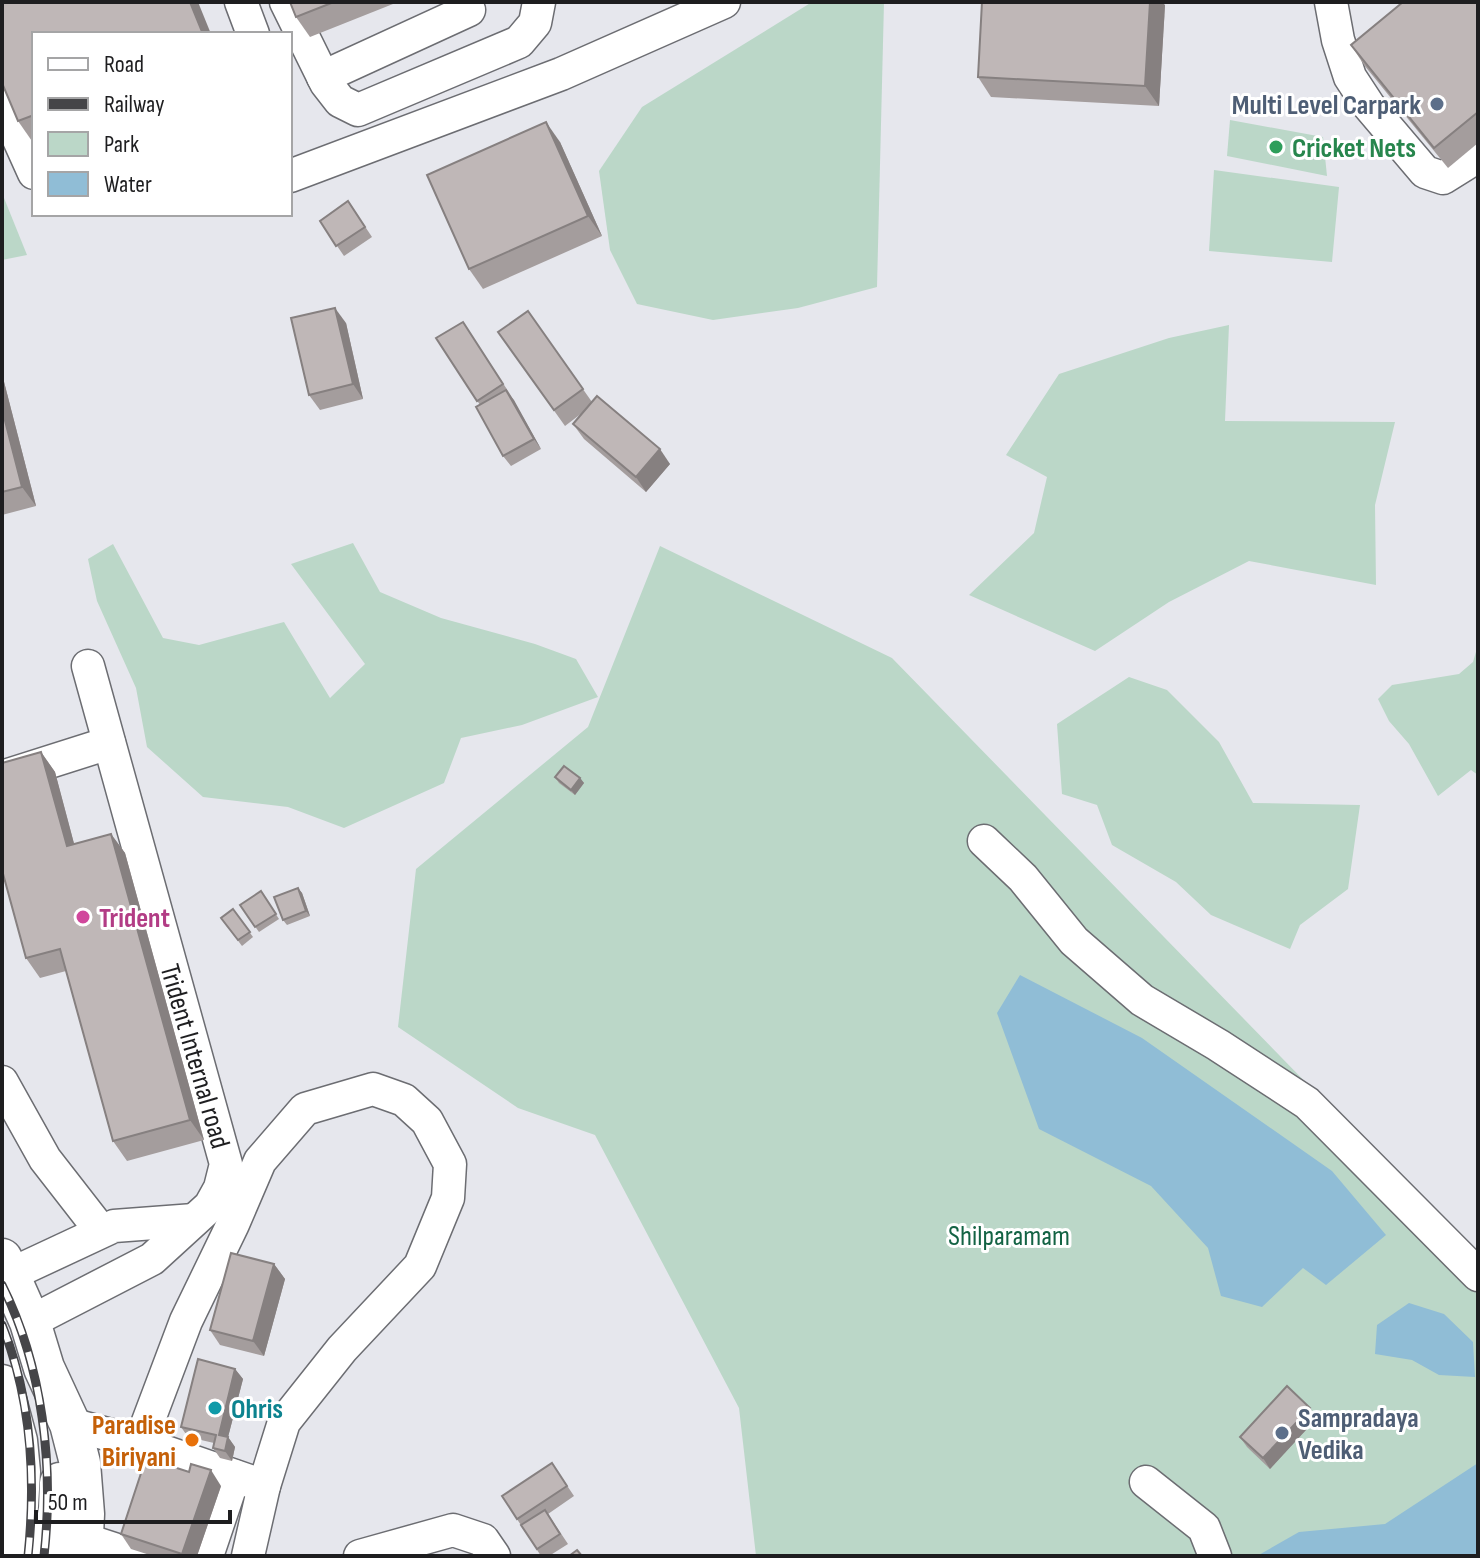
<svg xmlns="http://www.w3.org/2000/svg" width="1480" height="1558" font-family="'Sofia Sans Condensed',sans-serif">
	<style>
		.green { fill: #bbd7c8 }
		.water { fill: #90bdd6 }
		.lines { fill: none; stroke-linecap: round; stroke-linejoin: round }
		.minor-casing { stroke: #6c6d72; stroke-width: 35 }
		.major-casing { stroke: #6c6d72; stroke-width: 43 }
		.minor { stroke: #fff; stroke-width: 32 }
		.major { stroke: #fff; stroke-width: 40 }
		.rail-casing { stroke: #454548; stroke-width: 9 }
		.rail { stroke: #fff; stroke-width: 6; stroke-dasharray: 18; stroke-linecap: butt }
		.wall { fill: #a49d9d }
		.shaded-wall { fill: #868080 }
		.building { fill: #bfb7b7; stroke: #868080; stroke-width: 2 }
		.service-dot { fill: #5c6f8a; stroke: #fff; stroke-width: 3 }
		.leisure-dot { fill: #2e9e5b; stroke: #fff; stroke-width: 3 }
		.hotel-dot { fill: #d1479c; stroke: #fff; stroke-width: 3 }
		.culture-dot { fill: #0f9aa8; stroke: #fff; stroke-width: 3 }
		.food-dot { fill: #e8710a; stroke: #fff; stroke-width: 3 }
		.labels { text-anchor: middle; stroke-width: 6; stroke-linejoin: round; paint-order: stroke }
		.service-label { font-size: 28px; font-weight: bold; fill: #4e5e75; stroke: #fff; text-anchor: end }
		.leisure-label { font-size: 28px; font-weight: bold; fill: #27864d; stroke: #fff; text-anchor: start }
		.hotel-label { font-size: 28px; font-weight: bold; fill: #b23c85; stroke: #fff; text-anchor: start }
		.street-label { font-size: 28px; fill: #1e1e20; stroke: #fff }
		.park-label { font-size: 28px; fill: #136344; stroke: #fff }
		.culture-label { font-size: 28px; font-weight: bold; fill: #0d838f; stroke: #fff; text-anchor: start }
		.food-label { font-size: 28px; font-weight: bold; fill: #c56008; stroke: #fff; text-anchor: end }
	</style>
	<rect width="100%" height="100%" fill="#e6e7ed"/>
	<!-- green -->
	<g class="green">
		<polygon points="812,2 884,2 877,287 798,308 713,320 637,304 610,250 599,171 642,107"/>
		<polygon points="1230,120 1323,137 1327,176 1227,156"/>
		<polygon points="1214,170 1339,187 1332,262 1209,251"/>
		<polygon points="2,193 27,255 2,260"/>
		<polygon points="1229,325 1225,421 1395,422 1375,505 1376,585 1249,561 1169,602 1095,651 969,595 1034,533 1047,477 1006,455 1059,374 1169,338"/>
		<polygon points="353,543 380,592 441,618 535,644 576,659 598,697 522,725 461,738 444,783 344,828 288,807 203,797 147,747 136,688 97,601 88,559 113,544 163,638 199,645 284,622 330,698 365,664 291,564"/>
		<polygon points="660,546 892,658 1478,1259 1478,1556 756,1556 739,1408 595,1135 518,1108 398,1027 416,869 588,727"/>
		<polygon points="1478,645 1478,775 1471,770 1438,796 1409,744 1389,721 1378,699 1392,685 1459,674 1473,662"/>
		<polygon points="1129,677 1167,690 1219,742 1253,803 1360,805 1348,889 1300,925 1290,949 1211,915 1176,882 1112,845 1097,805 1062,794 1057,724"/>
	</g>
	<!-- water -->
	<g class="water">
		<polygon points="1020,975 1142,1038 1332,1171 1386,1235 1326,1285 1303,1268 1262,1307 1221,1296 1208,1248 1151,1186 1039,1129 997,1013"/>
		<polygon points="1409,1303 1444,1314 1473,1342 1475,1377 1439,1375 1412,1360 1375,1354 1377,1325"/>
		<polygon points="1478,1463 1478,1556 1257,1556 1299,1532 1385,1524"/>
	</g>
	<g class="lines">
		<defs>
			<g id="minor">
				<polyline points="241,2 253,34"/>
				<polyline points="286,2 326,83 340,101 358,110 519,42 535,23 539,2"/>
				<polyline points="1331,2 1338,40 1350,77 1369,106 1425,172 1443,178 1478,156"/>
				<polyline points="323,77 469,10"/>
				<polyline points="2,102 34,173"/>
				<polyline points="290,176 561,74 724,2"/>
				<polyline points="2,777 109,743"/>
				<polyline points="984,841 1023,878 1074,941 1142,1000 1218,1045 1307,1103 1478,1275"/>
				<polyline points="2,1082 45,1159 101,1231"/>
				<polyline points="9,1275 114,1226 194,1220"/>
				<polyline points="30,1322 152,1259 210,1206 220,1188 226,1164 88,666"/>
				<polyline points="70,1424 140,1443 186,1321 233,1224 260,1161 305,1109 373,1089 404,1100 427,1121 450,1164 448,1198 420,1266 342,1349 284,1422 264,1486 248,1556"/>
				<polyline points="140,1443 264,1486"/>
				<polyline points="1146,1482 1204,1528 1215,1556"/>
				<polyline points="83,1539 135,1556"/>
				<polyline points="207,1556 234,1476"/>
				<polyline points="360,1556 453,1530 483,1540 494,1556"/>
			</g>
			<g id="major">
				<polyline points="2,1259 30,1322 44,1368 70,1424 80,1463 84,1514 82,1556"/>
				<polyline points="2,1385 17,1441 20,1472 15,1556"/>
				<polyline points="51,1556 59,1509 60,1483"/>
			</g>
		</defs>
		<!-- minor casing -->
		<use href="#minor" class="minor-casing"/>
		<!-- major casing -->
		<use href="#major" class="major-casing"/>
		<!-- minor -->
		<use href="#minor" class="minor"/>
		<!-- major -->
		<use href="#major" class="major"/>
		<defs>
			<g id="rail">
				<path d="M 2,1285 C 43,1367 54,1466 44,1556"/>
				<path d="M 2,1325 C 31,1397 36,1479 28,1556"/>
			</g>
		</defs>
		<!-- rail casing -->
		<use href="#rail" class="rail-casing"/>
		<!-- rail -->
		<use href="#rail" class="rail"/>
	</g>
	<!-- wall -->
	<g class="wall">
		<polygon points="290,2 398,2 310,37 296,17"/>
		<polygon points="1478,2 1478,143 1448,168 1364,65 1351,45"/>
		<polygon points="1165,5 1159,106 991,97 978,77"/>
		<polygon points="34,34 34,144 18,121"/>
		<polygon points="560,142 602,236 483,289 469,269"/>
		<polygon points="348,201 372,237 344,256 320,221"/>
		<polygon points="528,311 592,402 670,464 646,492 584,439 573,424 582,413 565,426 498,332"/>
		<polygon points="463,322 510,394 541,449 511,466 503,456 480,405 436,338"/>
		<polygon points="346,323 363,399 320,410 309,395"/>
		<polygon points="2,374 36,506 2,515"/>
		<polygon points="41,752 55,772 74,844 111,834 125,853 204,1140 127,1161 113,1141 66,971 40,978 26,958"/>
		<polygon points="555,777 580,778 584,783 575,795 559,783"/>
		<polygon points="298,888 302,893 310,916 287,925 283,920"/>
		<polygon points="261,891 279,919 259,932 240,905"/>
		<polygon points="233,909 253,937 242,946 221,918"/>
		<polygon points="274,1264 285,1279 264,1356 220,1345 210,1330"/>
		<polygon points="235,1369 243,1379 228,1437 235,1447 232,1461 220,1458 213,1448 214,1443 188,1437 181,1427"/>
		<polygon points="1310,1408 1317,1418 1270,1469 1247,1447 1240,1437"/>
		<polygon points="552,1463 574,1496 548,1514 568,1544 549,1556 541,1556 502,1496"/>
		<polygon points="221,1486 197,1556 153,1556 131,1549 121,1534"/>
	</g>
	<!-- shaded-wall -->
	<g class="shaded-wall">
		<polygon points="190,2 198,2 211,34 203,34"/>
		<polygon points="1150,2 1162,2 1165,5 1159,106 1145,86"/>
		<polygon points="546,122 560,142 602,236 588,216"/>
		<polygon points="335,308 346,323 363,399 353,384"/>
		<polygon points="2,374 36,506 22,487 2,409"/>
		<polygon points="506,390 514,400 541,449 534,439"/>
		<polygon points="660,449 670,464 646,492 636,477"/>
		<polygon points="41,752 55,772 80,866 67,846"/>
		<polygon points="580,778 584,783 575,795 571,790"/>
		<polygon points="111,834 125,853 204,1140 190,1120"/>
		<polygon points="298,888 302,893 310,916 306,911"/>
		<polygon points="274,1264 285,1279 264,1356 253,1341"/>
		<polygon points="235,1369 243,1379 226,1445 219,1435"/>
		<polygon points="1310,1408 1317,1418 1270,1469 1263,1458"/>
		<polygon points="228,1437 235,1447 232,1461 225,1451"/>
		<polygon points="211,1470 221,1486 197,1556 183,1556 182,1554"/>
	</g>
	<!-- building -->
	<g class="building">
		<polygon points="2,2 190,2 203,34 34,34 34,115 18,121 2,83"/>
		<polygon points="290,2 334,2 296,17"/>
		<polygon points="982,2 1150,2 1145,86 978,77"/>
		<polygon points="1403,2 1478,2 1478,112 1434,148 1351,45"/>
		<polygon points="546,122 588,216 469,269 427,175"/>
		<polygon points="348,201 365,227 336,246 320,221"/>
		<polygon points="335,308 353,384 309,395 291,318"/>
		<polygon points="528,311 583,389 554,410 498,332"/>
		<polygon points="463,322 503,384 477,401 436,338"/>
		<polygon points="506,390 534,439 503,456 476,407"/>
		<polygon points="597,396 660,449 636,477 573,424"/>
		<polygon points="2,409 22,487 2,492"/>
		<polygon points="41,752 67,846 111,834 190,1120 113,1141 60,949 26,958 2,870 2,763"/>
		<polygon points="564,766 580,778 571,790 555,777"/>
		<polygon points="298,888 306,911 283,920 274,897"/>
		<polygon points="261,891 276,914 255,927 240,905"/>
		<polygon points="233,909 250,932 238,940 221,918"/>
		<polygon points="231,1253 274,1264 253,1341 210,1330"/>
		<polygon points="198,1359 235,1369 219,1435 228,1437 225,1451 213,1448 216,1435 181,1427"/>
		<polygon points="1287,1386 1310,1408 1263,1458 1240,1437"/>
		<polygon points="146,1458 189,1472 191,1464 211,1470 182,1554 121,1534"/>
		<polygon points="552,1463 567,1486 517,1519 502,1496"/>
		<polygon points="545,1510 560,1534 537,1549 521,1525"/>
		<polygon points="577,1550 582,1556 569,1556"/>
	</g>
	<!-- markers -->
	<g class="service-dot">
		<circle cx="1437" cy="104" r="8"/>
		<circle cx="1282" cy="1433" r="8"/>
	</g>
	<circle class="leisure-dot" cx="1276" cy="147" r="8"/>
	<circle class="hotel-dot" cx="83" cy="917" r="8"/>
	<circle class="culture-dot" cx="215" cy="1408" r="8"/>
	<circle class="food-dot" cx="192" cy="1440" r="8"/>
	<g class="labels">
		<!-- service labels -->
		<g class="service-label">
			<text x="1421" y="114">Multi Level Carpark</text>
			<text x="1298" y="1427" text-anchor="start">Sampradaya<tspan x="1298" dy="32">Vedika</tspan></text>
		</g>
		<!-- leisure labels -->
		<g class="leisure-label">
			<text x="1292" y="157">Cricket Nets</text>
		</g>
		<!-- hotel labels -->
		<g class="hotel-label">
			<text x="99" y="927">Trident</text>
		</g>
		<!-- street labels -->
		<g class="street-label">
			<text transform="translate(196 1056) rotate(74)" y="10">Trident Internal road</text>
		</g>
		<!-- park labels -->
		<g class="park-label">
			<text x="1009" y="1245">Shilparamam</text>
		</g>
		<!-- culture labels -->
		<g class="culture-label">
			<text x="231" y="1418">Ohris</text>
		</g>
		<!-- food labels -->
		<g class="food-label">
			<text x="176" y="1434">Paradise<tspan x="176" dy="32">Biriyani</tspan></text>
		</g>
	</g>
	<!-- border -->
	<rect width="1480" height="1558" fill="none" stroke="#1e1e20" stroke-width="8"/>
	<!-- legend -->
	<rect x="32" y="32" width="260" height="184" fill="#ffffff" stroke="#a5a5a6" stroke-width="2"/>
	<rect x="48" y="58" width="40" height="12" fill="#ffffff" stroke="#a5a5a6" stroke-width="2"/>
	<text x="104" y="72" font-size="24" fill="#1e1e20">Road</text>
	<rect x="48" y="98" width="40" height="12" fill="#454548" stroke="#a5a5a6" stroke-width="2"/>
	<text x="104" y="112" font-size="24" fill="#1e1e20">Railway</text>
	<rect x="48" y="132" width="40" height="24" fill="#bbd7c8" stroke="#a5a5a6" stroke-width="2"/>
	<text x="104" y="152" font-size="24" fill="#1e1e20">Park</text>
	<rect x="48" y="172" width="40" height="24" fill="#90bdd6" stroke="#a5a5a6" stroke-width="2"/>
	<text x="104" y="192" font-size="24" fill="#1e1e20">Water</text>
	<!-- scale -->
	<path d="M36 1510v12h194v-12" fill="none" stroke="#1e1e20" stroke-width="4"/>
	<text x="48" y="1510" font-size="24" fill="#1e1e20" stroke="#ffffff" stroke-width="6" paint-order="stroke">50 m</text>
</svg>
